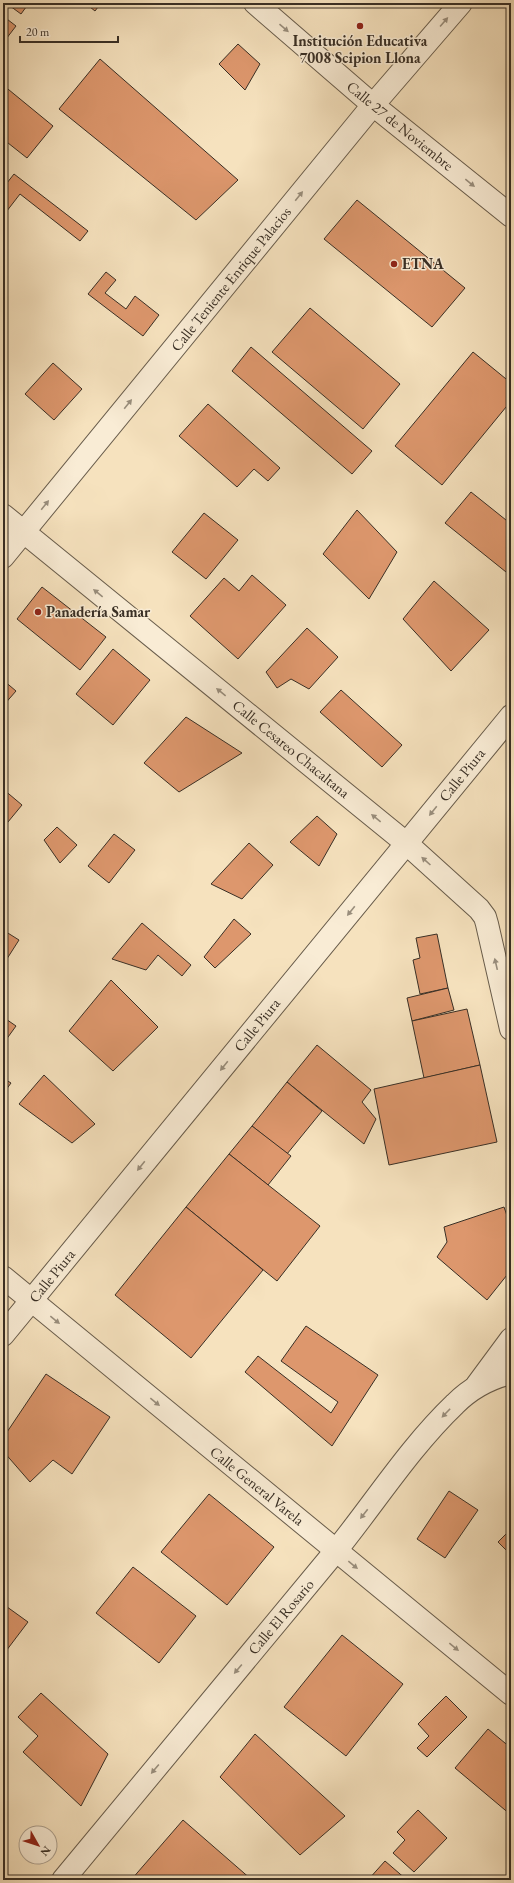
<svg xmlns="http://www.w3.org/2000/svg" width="514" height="1883" font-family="'EB Garamond',serif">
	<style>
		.building { fill: #dd976d; stroke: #392f25 }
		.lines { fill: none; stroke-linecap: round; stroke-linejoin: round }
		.street-casing { stroke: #685c4b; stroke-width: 24 }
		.street { stroke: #f9ecd5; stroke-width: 22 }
		.oneway { fill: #998e7d }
		.poi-dot { fill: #8f2418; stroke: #f9ecd5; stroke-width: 1.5 }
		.labels { text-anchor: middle; stroke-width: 3; stroke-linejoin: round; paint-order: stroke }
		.poi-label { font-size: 15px; font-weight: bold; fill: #392f25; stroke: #f9ecd5; text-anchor: start }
		.street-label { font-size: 15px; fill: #392f25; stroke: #f9ecd5 }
	</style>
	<rect width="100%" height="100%" fill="#f6e2be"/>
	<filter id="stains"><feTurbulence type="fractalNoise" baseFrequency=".005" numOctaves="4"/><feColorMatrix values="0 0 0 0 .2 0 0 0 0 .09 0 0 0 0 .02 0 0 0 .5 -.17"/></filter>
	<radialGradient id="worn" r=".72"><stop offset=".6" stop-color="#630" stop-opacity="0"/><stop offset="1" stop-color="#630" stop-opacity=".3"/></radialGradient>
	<!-- building -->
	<g class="building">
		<polygon points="6,3 29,3 21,14"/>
		<polygon points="85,3 101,3 95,11"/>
		<polygon points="3,16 16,26 3,43"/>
		<polygon points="238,44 260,64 245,90 219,64"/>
		<polygon points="100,59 238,180 196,220 59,109"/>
		<polygon points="3,85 53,126 27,158 3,139"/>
		<polygon points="14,174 88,231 80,241 20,194 3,216 3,188"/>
		<polygon points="357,200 465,288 432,327 324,239"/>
		<polygon points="106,272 116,280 105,293 126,309 135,296 159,315 143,336 88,294"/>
		<polygon points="310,308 400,384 363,429 272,352"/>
		<polygon points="251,347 372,451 352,474 232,371"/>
		<polygon points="473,352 511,383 511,401 442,485 395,446"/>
		<polygon points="53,363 82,389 54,420 25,394"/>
		<polygon points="208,404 280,468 268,481 254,469 237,487 179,436"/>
		<polygon points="471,492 511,524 511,576 445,523"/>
		<polygon points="357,510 397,552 369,599 323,554"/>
		<polygon points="204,513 238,540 206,579 172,552"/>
		<polygon points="252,575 286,605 238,659 190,616 224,578 239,591"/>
		<polygon points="434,581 489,630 451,671 403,619"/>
		<polygon points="42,587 106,637 80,670 17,619"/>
		<polygon points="307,628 338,657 309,689 291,679 277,688 266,672"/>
		<polygon points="113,649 150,680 113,725 76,694"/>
		<polygon points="3,680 16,691 3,706"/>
		<polygon points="341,690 402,745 382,767 320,712"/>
		<polygon points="186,717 242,753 179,792 144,763"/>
		<polygon points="3,789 22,805 3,828"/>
		<polygon points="317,816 337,834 319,866 290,842"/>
		<polygon points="57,827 77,845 60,863 44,840"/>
		<polygon points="114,834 135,850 109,883 88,866"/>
		<polygon points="249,843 273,865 242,899 211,884"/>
		<polygon points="234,919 251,934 215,968 204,957"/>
		<polygon points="142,923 191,965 182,976 158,955 146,970 112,959"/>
		<polygon points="3,930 19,940 3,965"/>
		<polygon points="437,934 448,988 420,994 413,960 420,958 416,938"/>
		<polygon points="111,980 158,1027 113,1071 69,1031"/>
		<polygon points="448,988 454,1010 412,1021 407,998"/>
		<polygon points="467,1009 480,1065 424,1078 412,1021"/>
		<polygon points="3,1017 16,1026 3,1044"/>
		<polygon points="317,1045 371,1090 362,1102 376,1119 364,1144 287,1082"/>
		<polygon points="480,1065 497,1142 389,1165 374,1089"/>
		<polygon points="44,1075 95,1124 72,1143 19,1104"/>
		<polygon points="3,1078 11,1083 3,1094"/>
		<polygon points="287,1082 322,1111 287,1154 252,1126"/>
		<polygon points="252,1126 291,1156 268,1185 229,1154"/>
		<polygon points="229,1154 320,1226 277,1281 186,1207"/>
		<polygon points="186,1207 263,1270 191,1358 115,1295"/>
		<polygon points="504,1207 511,1227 511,1270 487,1300 437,1257 447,1242 444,1227"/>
		<polygon points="306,1326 378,1375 332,1446 245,1372 258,1356 331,1413 338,1402 281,1361"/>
		<polygon points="46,1374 110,1417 72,1474 53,1460 30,1482 3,1451 3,1438"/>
		<polygon points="449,1491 478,1510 445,1558 417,1539"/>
		<polygon points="209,1494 274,1547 227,1605 161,1552"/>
		<polygon points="511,1529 511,1555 498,1542"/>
		<polygon points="133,1567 196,1616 159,1663 96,1613"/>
		<polygon points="3,1604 28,1622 3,1655"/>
		<polygon points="342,1635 403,1684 346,1756 284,1707"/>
		<polygon points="41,1693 108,1754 81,1806 23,1752 38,1736 18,1717"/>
		<polygon points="446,1696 467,1717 427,1757 417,1748 429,1736 418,1724"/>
		<polygon points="488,1729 511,1748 511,1815 455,1768"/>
		<polygon points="255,1734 345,1816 300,1855 220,1777"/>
		<polygon points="418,1810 447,1838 414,1872 393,1853 405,1840 397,1832"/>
		<polygon points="183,1820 252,1880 131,1880"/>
		<polygon points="385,1861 407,1880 368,1880"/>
	</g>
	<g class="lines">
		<defs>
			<g id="street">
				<polyline points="255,3 373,105 511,216"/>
				<polyline points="3,515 406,843 479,909 485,917 487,924 511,1029"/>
				<polyline points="3,557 373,105 461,3"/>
				<polyline points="3,1277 511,1694"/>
				<polyline points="3,1335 511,716"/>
				<polyline points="477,1385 511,1339"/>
				<path d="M 63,1880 C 154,1771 244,1662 334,1553 C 374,1504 409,1448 455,1404 C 471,1388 490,1378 511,1373"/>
			</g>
		</defs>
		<!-- street casing -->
		<use href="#street" class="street-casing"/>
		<!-- street -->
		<use href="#street" class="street"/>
	</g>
	<!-- one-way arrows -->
	<defs><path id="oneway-solid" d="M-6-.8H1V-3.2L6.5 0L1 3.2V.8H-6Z"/></defs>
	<g class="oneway">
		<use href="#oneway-solid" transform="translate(444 22) rotate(-49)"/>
		<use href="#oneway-solid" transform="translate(284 28) rotate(41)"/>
		<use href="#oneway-solid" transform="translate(470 183) rotate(39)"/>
		<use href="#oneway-solid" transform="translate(299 196) rotate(-51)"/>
		<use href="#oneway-solid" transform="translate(128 404) rotate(-51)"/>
		<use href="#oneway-solid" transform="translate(45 505) rotate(-51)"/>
		<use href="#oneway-solid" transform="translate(98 593) rotate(-141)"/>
		<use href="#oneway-solid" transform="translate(221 692) rotate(-141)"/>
		<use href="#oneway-solid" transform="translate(433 811) rotate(129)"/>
		<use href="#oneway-solid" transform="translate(376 818) rotate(-141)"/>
		<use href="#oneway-solid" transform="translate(426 861) rotate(-138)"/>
		<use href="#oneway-solid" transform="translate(351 911) rotate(129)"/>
		<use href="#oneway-solid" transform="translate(496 964) rotate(-103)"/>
		<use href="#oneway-solid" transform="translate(224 1066) rotate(129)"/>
		<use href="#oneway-solid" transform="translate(141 1166) rotate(129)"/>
		<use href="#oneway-solid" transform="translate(55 1320) rotate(39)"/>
		<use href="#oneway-solid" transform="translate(155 1402) rotate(39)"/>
		<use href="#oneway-solid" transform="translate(446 1413) rotate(134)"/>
		<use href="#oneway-solid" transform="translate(364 1514) rotate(128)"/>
		<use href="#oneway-solid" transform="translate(353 1565) rotate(39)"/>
		<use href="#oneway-solid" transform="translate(454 1647) rotate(39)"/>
		<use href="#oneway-solid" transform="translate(238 1669) rotate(130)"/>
		<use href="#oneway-solid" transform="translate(155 1769) rotate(130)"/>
	</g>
	<!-- markers -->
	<g class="poi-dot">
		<circle cx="360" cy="26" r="4"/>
		<circle cx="394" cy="264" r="4"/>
		<circle cx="38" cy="612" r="4"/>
	</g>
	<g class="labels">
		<!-- poi labels -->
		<g class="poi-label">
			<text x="360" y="46" text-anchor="middle">Institución Educativa<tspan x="360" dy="17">7008 Scipion Llona</tspan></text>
			<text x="402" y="269">ETNA</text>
			<text x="46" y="617">Panadería Samar</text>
		</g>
		<!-- street labels -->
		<g class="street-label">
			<text transform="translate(400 126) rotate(39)" y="5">Calle 27 de Noviembre</text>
			<text transform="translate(231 279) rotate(-51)" y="5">Calle Teniente Enrique Palacios</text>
			<text transform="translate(291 749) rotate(39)" y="5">Calle Cesareo Chacaltana</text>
			<text transform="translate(462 775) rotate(-51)" y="5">Calle Piura</text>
			<text transform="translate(257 1025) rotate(-51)" y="5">Calle Piura</text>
			<text transform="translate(52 1276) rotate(-51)" y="5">Calle Piura</text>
			<text transform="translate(257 1486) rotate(39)" y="5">Calle General Varela</text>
			<text transform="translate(281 1617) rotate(-50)" y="5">Calle El Rosario</text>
		</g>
	</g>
	<!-- margin -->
	<rect width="514" height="1883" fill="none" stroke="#f6e2be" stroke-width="16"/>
	<rect x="4" y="4" width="506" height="1875" fill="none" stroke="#392f25" stroke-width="2"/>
	<rect x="8" y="8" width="498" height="1867" fill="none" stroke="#392f25"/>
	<!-- north arrow -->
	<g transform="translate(38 1845) rotate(129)"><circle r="19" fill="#f9ecd5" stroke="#aca08f"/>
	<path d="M0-3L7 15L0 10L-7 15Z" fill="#8f2418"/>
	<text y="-6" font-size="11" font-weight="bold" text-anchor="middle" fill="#392f25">N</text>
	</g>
	<!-- scale -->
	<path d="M20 36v6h98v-6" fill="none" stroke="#392f25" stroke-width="2"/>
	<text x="26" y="36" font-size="12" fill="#392f25" stroke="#f9ecd5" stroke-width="3" paint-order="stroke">20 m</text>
	<rect width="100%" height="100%" filter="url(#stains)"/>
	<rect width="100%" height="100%" fill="url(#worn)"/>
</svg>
